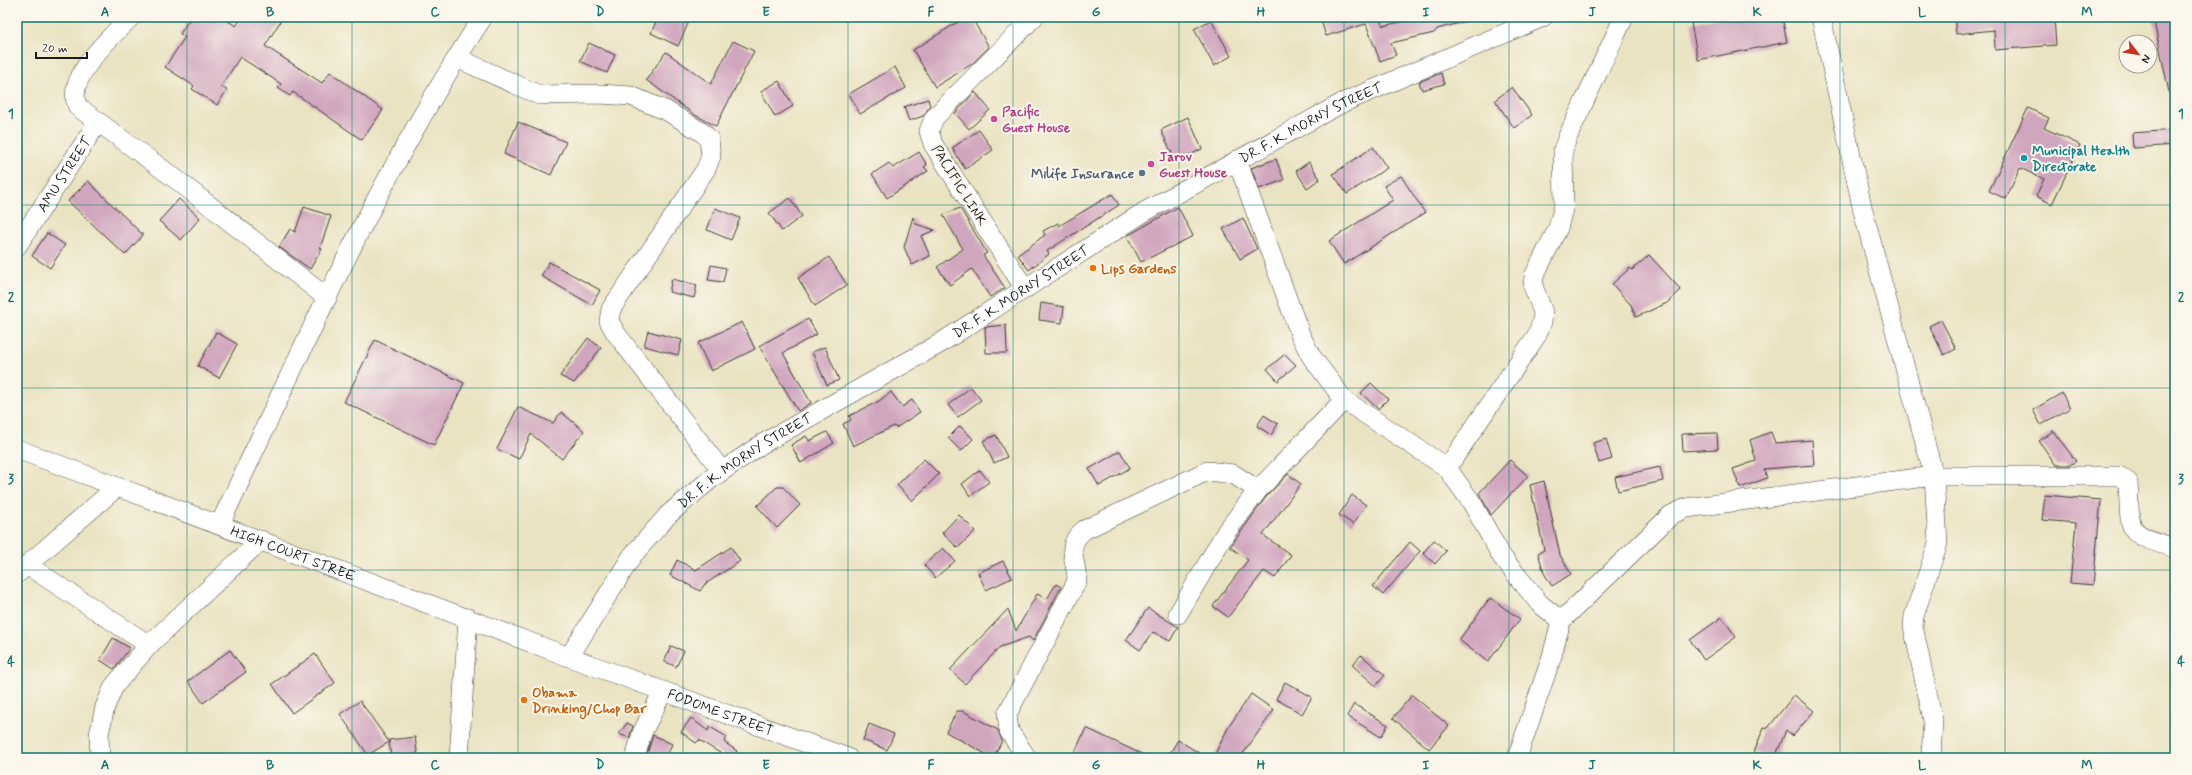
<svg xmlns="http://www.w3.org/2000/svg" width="2192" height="775" font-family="Mynerve,sans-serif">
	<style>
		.building { fill: #d0a5be }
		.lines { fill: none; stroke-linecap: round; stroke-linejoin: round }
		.minor-casing { stroke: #3b3a35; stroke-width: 20 }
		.minor { stroke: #fff; stroke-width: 19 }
		.grid { fill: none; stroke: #0f766e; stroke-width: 1; stroke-opacity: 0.55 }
		.hotel-dot { fill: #d1479c; stroke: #fbf7ec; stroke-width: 1.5 }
		.culture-dot { fill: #0f9aa8; stroke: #fbf7ec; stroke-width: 1.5 }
		.service-dot { fill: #5c6f8a; stroke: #fbf7ec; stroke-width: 1.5 }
		.food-dot { fill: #e8710a; stroke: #fbf7ec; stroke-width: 1.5 }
		.labels { text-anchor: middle; stroke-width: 4; stroke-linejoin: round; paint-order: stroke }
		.hotel-label { font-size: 14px; font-weight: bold; fill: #b23c85; stroke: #fbf7ec; text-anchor: start }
		.street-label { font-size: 14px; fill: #1c1c1c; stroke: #fbf7ec }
		.culture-label { font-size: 14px; font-weight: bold; fill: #0d838f; stroke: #fbf7ec; text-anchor: start }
		.service-label { font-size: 14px; font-weight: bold; fill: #4e5e75; stroke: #fbf7ec; text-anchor: end }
		.food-label { font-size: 14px; font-weight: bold; fill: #c56008; stroke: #fbf7ec; text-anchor: start }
		.neatline { fill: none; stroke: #0f766e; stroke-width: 1.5 }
		.grid-label { font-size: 13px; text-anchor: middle; font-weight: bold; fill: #0f766e }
	</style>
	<rect width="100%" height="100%" fill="#fbf7ec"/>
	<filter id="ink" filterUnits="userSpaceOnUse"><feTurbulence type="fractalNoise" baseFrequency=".025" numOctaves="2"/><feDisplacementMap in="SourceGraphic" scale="8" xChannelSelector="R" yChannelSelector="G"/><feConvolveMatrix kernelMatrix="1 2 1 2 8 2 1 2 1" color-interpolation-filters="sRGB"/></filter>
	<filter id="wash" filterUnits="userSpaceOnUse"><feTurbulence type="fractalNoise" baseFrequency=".012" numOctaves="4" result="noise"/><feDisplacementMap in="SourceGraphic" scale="16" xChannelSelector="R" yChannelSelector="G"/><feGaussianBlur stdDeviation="0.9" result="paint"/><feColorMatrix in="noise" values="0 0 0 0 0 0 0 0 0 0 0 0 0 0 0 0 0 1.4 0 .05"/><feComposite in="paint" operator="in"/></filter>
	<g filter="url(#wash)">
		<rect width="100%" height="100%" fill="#eae3c2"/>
		<g id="blocks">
			<!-- building -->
			<g class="building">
				<polygon points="191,17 222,17 236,26 242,17 283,17 265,46 322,83 330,72 383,110 362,140 293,92 290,96 278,88 281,84 240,57 221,87 227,90 217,105 192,89 194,86 165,67 185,37 180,34"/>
				<polygon points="658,17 691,17 678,46 651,33"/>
				<polygon points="966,17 971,17 989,47 972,64 935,87 913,50"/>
				<polygon points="1320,17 1378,17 1383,26 1421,17 1466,17 1467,21 1437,29 1434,33 1391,43 1396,55 1380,61 1366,24 1326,36"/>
				<polygon points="1722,17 1782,17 1787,42 1698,60 1691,23"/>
				<polygon points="1954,17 2054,17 2056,45 1995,50 1994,30 1956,34"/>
				<polygon points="2153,17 2175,17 2175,91 2169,92"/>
				<polygon points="1211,20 1231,56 1214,66 1194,29"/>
				<polygon points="733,41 754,51 716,126 695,115 646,80 666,52 711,84"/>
				<polygon points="589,43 615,55 607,73 580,61"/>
				<polygon points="895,67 906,88 860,114 849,94"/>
				<polygon points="1441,73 1444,84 1422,90 1419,82"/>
				<polygon points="779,81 793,106 775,117 761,91"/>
				<polygon points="1512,87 1532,115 1514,128 1495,100"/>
				<polygon points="975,92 990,110 969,129 955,113"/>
				<polygon points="928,99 930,106 923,116 909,121 904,107"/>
				<polygon points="2028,108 2049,118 2044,128 2080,145 2052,204 2036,196 2044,179 2020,168 2006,199 1989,191"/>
				<polygon points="1188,117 1202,149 1176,162 1161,130"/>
				<polygon points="518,122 566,142 551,175 504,154"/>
				<polygon points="979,130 993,150 965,169 952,148"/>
				<polygon points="2175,130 2175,145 2133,148 2132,133"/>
				<polygon points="1373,147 1387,168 1347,194 1333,174"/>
				<polygon points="919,152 927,165 924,167 928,171 887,198 872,174 889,163 893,168"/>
				<polygon points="1276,159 1284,180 1259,189 1251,168"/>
				<polygon points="1309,162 1320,179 1307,188 1296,171"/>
				<polygon points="1401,176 1425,213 1344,264 1329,241 1393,200 1384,186"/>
				<polygon points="88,181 143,235 125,255 68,201"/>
				<polygon points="1112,194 1119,205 1047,251 1049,254 1029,270 1018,255 1045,235 1043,231 1058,223 1059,226"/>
				<polygon points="790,198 802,216 782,231 769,213"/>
				<polygon points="179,199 200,218 181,240 159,221"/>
				<polygon points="304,207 331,216 320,248 322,249 310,269 279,247 290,229 295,232"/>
				<polygon points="1178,207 1193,236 1141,262 1127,236"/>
				<polygon points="715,208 740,218 731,240 707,230"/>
				<polygon points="960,208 987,253 983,255 1005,288 990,297 972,269 950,285 937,267 963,249 943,215"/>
				<polygon points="913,217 916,224 935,230 921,236 930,256 912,265 904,247"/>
				<polygon points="1243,218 1257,249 1240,259 1223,229"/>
				<polygon points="47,233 65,245 50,268 32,256"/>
				<polygon points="1649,255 1681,290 1667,303 1636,317 1631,305 1612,284 1630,268 1632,270"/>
				<polygon points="829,257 847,285 815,306 798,278"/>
				<polygon points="549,262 600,290 592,305 541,276"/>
				<polygon points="711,265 726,268 723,282 708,280"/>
				<polygon points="672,279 697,285 694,298 669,292"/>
				<polygon points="1041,303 1064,307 1062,323 1039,320"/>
				<polygon points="808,319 817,334 783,353 811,403 798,411 759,346"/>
				<polygon points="1941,320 1956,349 1944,355 1929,326"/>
				<polygon points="742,322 755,349 711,371 698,343"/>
				<polygon points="1006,325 1007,353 986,353 985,327"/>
				<polygon points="648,331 682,340 678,355 644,346"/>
				<polygon points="216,332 237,344 219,378 198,366"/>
				<polygon points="588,338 601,348 574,383 560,376"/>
				<polygon points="375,340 464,383 434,445 344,402"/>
				<polygon points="825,347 839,380 827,385 812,352"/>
				<polygon points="1285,354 1296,365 1278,381 1267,369"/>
				<polygon points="1371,383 1388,399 1378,409 1361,393"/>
				<polygon points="971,387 981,400 958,417 948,405"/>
				<polygon points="891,392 902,407 912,400 920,412 896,428 894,426 853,446 843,424 851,420 849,416 879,401"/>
				<polygon points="2062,393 2070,408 2041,425 2033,410"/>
				<polygon points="518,407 553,423 561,412 584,431 562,459 531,434 519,459 497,449"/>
				<polygon points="1264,415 1278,424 1271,435 1257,426"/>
				<polygon points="960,426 973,439 961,451 948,438"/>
				<polygon points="2053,431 2076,461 2070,465 2056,465 2039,441"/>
				<polygon points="827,432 834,443 801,463 791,445 806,436 809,441"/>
				<polygon points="1771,432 1775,443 1812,440 1814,465 1764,469 1767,478 1740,488 1733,469 1756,461 1750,440"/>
				<polygon points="1717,433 1718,449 1683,451 1682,434"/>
				<polygon points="996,435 1007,457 994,463 983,441"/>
				<polygon points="1606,439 1612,459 1599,463 1593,443"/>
				<polygon points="1120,451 1130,468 1099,486 1089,469"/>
				<polygon points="924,459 939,474 912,501 897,485"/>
				<polygon points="1510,460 1528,476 1491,515 1479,493"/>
				<polygon points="1660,467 1663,481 1618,491 1615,477"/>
				<polygon points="980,470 989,482 970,496 962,484"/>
				<polygon points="1288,474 1301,484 1263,535 1291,555 1275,578 1264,571 1228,617 1213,606 1248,560 1230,547 1266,497"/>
				<polygon points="1544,481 1560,555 1571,574 1552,586 1544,573 1538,553 1544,550 1530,485"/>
				<polygon points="777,487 783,487 800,505 777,528 757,506"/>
				<polygon points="1352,495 1366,505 1353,524 1339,515"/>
				<polygon points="2045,495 2101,500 2093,585 2070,583 2076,523 2042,520"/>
				<polygon points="959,515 975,531 958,548 942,533"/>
				<polygon points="1434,540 1446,551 1435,564 1423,553"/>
				<polygon points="1410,542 1420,551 1383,595 1373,586"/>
				<polygon points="731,547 740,561 704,585 700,591 670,575 677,560 696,570"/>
				<polygon points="943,548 955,561 935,578 924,565"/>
				<polygon points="1003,561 1012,578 986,590 978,573"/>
				<polygon points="1056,584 1061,587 1033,641 1029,637 1000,647 965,684 950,670 1008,609 1016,631 1037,594 1047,599"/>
				<polygon points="1490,598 1520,619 1488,662 1459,640"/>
				<polygon points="1148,608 1178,627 1170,641 1153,632 1140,650 1126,640"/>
				<polygon points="1722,617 1736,637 1704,660 1690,640"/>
				<polygon points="113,638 130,648 114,669 100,660"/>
				<polygon points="671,646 684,651 676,667 664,661"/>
				<polygon points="230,650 246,672 203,703 188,681"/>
				<polygon points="315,654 335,683 292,713 272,684"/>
				<polygon points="1361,655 1385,675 1376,686 1352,665"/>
				<polygon points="1285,682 1312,697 1302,714 1276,699"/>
				<polygon points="1251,694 1274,710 1240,758 1213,758 1228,728"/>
				<polygon points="1412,695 1449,726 1429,749 1393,718"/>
				<polygon points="1794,695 1814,711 1793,736 1786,730 1775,758 1768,758 1754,752 1764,727 1768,728"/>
				<polygon points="360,701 389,742 368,755 340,714"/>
				<polygon points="1354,704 1388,725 1381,737 1347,716"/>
				<polygon points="957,711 963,711 998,730 1002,741 993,758 946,732"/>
				<polygon points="691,718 708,731 710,727 727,737 724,742 737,751 732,758 728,758 699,740 696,743 681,732"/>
				<polygon points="627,723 633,726 629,738 619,734"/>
				<polygon points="869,724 894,734 887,750 863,740"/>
				<polygon points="1086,728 1150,758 1083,758 1074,754"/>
				<polygon points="653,735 672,744 666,758 655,758 647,754"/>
				<polygon points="415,737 418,758 391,758 389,740"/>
				<polygon points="1178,740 1207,758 1167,758"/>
			</g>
		</g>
	</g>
	<g filter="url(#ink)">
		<use href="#blocks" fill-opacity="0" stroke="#3b3a35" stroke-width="1"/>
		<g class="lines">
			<defs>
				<g id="minor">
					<path d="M 131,17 C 112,35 63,80 78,107 L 177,180 L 327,298"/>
					<polyline points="1821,17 1863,211 1934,476 1938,543 1914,616 1913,626 1933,720 1931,758"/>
					<polyline points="457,58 539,95 600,94 631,96 667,111 703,133 709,139 711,156 706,169 611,309 609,321 615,332 722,471"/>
					<polyline points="1237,160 1300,334 1311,356 1344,400 1447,468 1472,503 1502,557 1539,603 1561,621"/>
					<path id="s1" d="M 17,246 L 98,122"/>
					<polyline points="1025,289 933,144 929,131 934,118 1034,17"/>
					<path id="s2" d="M 17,449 L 569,657 L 848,758"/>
					<polyline points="1447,468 1537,335 1542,322 1543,312 1533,286 1534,276 1558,228 1564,205 1563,150 1568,136 1624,17"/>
					<path d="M 220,524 C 301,352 378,176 483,17"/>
					<polyline points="27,565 149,645"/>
					<polyline points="18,573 117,487"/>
					<polyline points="1178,614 1226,532 1258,490 1344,400"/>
					<path id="s3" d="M 569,657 L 632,556 L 669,514 L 712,478 L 762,444 L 939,344 L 1144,212 L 1342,103 L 1543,17"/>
					<polyline points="100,758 99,734 105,707 114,686 149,645 261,540"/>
					<polyline points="459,758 468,618"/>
					<polyline points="635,758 642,733 663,691"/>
					<path d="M 1027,758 L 1009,731 L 1007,714 L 1077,581 C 1077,560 1064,546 1084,530 L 1207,471 L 1233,474 L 1258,490"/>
					<path d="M 1517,758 L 1552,656 L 1561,621 L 1671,515 L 1686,508 L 1934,476 L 2119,476 L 2128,482 C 2131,532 2123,533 2175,548"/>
				</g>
			</defs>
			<!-- minor casing -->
			<use href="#minor" class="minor-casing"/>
			<!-- minor -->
			<use href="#minor" class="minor"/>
		</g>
	</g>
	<!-- grid -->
	<path class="grid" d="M 187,17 L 187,758M 352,17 L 352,758M 518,17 L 518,758M 683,17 L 683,758M 848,17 L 848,758M 1013,17 L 1013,758M 1179,17 L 1179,758M 1344,17 L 1344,758M 1509,17 L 1509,758M 1674,17 L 1674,758M 1840,17 L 1840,758M 2005,17 L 2005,758M 17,205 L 2175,205M 17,388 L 2175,388M 17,570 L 2175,570"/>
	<!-- markers -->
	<g class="hotel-dot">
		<circle cx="994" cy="119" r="4"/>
		<circle cx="1151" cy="164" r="4"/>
	</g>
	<circle class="culture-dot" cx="2024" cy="158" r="4"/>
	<circle class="service-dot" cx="1142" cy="173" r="4"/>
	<g class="food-dot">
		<circle cx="1093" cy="268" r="4"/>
		<circle cx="524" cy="700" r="4"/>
	</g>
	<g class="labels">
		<!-- hotel labels -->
		<g class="hotel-label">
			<text x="1002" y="116">Pacific<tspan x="1002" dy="16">Guest House</tspan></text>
			<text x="1159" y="161">Jarov<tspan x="1159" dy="16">Guest House</tspan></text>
		</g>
		<!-- street labels -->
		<g class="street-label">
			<text dy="5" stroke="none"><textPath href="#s3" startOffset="928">DR. F. K. MORNY STREET</textPath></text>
			<text dy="5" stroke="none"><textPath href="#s1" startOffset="86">AMU STREET</textPath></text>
			<text transform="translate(960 185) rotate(58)" y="5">PACIFIC LINK</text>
			<text dy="5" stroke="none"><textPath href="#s3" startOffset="592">DR. F. K. MORNY STREET</textPath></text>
			<text dy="5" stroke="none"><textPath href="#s3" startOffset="268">DR. F. K. MORNY STREET</textPath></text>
			<text dy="5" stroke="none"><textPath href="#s2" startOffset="295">HIGH COURT STREE</textPath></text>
			<text dy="5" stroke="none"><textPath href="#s2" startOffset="751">FODOME STREET</textPath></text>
		</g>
		<!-- culture labels -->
		<g class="culture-label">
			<text x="2032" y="155">Municipal Health<tspan x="2032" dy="16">Directorate</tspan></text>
		</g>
		<!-- service labels -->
		<g class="service-label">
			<text x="1134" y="178">Milife Insurance</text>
		</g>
		<!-- food labels -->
		<g class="food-label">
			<text x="1101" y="273">Lips Gardens</text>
			<text x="532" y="697">Obama<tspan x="532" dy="16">Drinking/Chop Bar</tspan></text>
		</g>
	</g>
	<!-- margin -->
	<rect width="2192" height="775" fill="none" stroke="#fbf7ec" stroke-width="44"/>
	<!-- north arrow -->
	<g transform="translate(2138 54) rotate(121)"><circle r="19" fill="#fbf7ec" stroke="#a29f99"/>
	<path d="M0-3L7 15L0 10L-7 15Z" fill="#c8321e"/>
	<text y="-6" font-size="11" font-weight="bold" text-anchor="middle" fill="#1c1c1c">N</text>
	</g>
	<!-- scale -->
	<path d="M36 52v6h51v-6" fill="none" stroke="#1c1c1c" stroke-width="2"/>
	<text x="42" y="52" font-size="12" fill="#1c1c1c" stroke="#fbf7ec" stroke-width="3" paint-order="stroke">20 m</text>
	<rect x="22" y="22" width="2148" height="731" class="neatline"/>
	<g class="grid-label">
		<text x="105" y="16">A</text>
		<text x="270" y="16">B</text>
		<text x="435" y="16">C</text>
		<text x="600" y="16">D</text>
		<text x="766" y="16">E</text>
		<text x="931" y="16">F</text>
		<text x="1096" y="16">G</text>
		<text x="1261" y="16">H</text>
		<text x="1426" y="16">I</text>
		<text x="1592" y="16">J</text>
		<text x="1757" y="16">K</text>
		<text x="1922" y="16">L</text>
		<text x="2087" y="16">M</text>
		<text x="11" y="118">1</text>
		<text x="2181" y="118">1</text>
		<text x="11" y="301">2</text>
		<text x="2181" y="301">2</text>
		<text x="11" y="483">3</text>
		<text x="2181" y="483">3</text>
		<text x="11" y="666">4</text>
		<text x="2181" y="666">4</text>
		<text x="105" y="769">A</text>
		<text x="270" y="769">B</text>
		<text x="435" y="769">C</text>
		<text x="600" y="769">D</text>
		<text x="766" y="769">E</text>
		<text x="931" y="769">F</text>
		<text x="1096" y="769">G</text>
		<text x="1261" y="769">H</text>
		<text x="1426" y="769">I</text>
		<text x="1592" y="769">J</text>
		<text x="1757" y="769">K</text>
		<text x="1922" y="769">L</text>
		<text x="2087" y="769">M</text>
	</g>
</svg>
